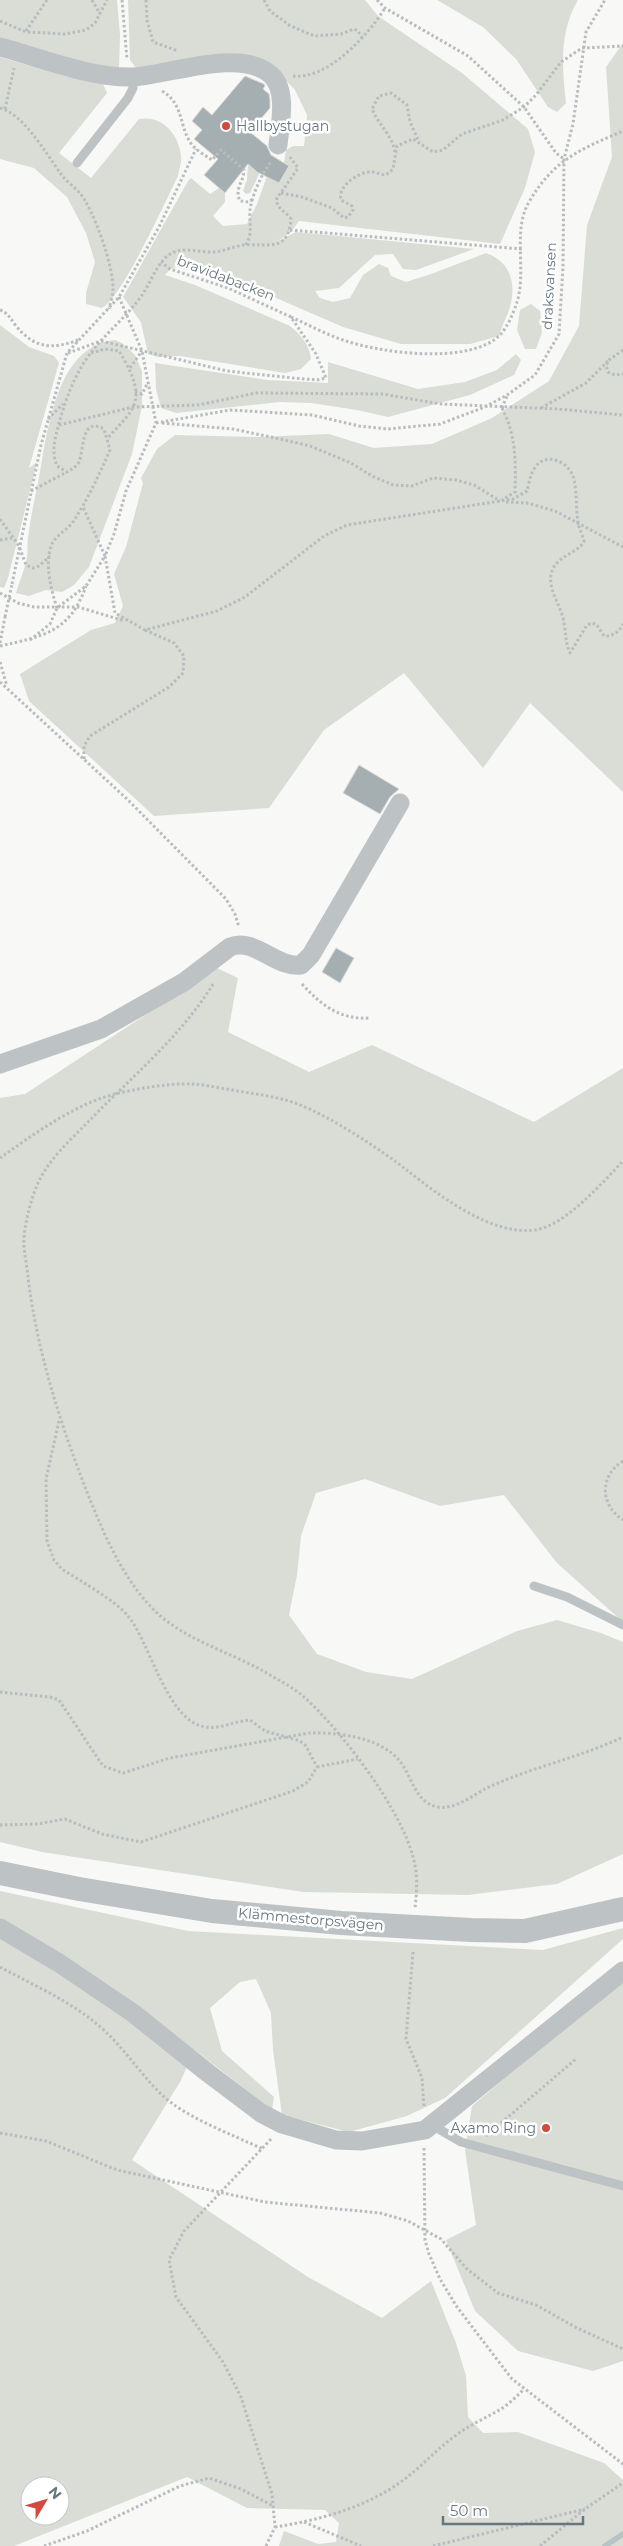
<svg xmlns="http://www.w3.org/2000/svg" width="623" height="2546" font-family="Montserrat,sans-serif">
	<style>
		.green { fill: #d9ddd5; fill-rule: evenodd }
		.lines { fill: none; stroke-linecap: round; stroke-linejoin: round }
		.stream { stroke: #b7c4c6; stroke-width: 5.5 }
		.building { fill: #a5afb2; stroke: #dadad8 }
		.path { stroke: #b8bcbe; stroke-width: 3; stroke-dasharray: 2.5 2.5; stroke-linecap: butt }
		.service { stroke: #bdc3c5; stroke-width: 9 }
		.minor { stroke: #bdc3c5; stroke-width: 19 }
		.tertiary { stroke: #bdc3c5; stroke-width: 24 }
		.path-bridge { stroke: #b8bcbe; stroke-width: 3; stroke-dasharray: 2.5 2.5; stroke-linecap: butt }
		.poi-dot { fill: #d34a3c; stroke: #fff; stroke-width: 2 }
		.labels { text-anchor: middle; stroke-width: 5; stroke-linejoin: round; paint-order: stroke }
		.poi-label { font-size: 14px; fill: #66777e; stroke: #fff; text-anchor: start }
		.street-label { font-size: 14px; fill: #66777e; stroke: #fff }
	</style>
	<rect width="100%" height="100%" fill="#f8f8f6"/>
	<!-- green -->
	<g class="green">
		<polygon points="0,0 117,0 120,35 119,67 115,69 44,55 0,40"/>
		<path d="M 128,0 L 365,0 L 378,16 L 462,73 L 528,129 L 535,152 L 525,188 L 500,244 L 299,221 L 290,233 L 276,242 L 296,232 L 474,249 L 416,270 L 403,269 L 393,254 L 375,255 L 339,288 L 315,291 L 320,298 L 333,302 L 350,298 L 363,275 L 379,264 L 388,268 L 391,276 L 406,282 L 434,273 L 486,253 C 508,261 516,279 511,303 C 509,314 502,324 499,336 L 470,344 L 401,344 L 343,327 L 267,294 L 221,270 C 201,274 180,256 165,275 L 195,285 L 290,326 C 300,334 310,345 311,359 L 301,369 L 285,373 L 180,356 L 158,357 L 148,354 L 141,322 L 123,297 L 188,181 L 191,178 L 210,194 L 219,188 L 225,193 L 225,202 L 213,216 L 223,226 L 247,224 L 257,204 L 267,176 L 279,183 L 289,167 L 284,163 L 286,150 L 293,146 L 304,146 L 307,115 L 295,90 L 277,71 L 137,69 L 130,60 Z"/>
		<path d="M 437,0 L 578,0 C 559,32 562,68 566,103 L 557,112 L 548,107 L 516,59 L 483,27 Z"/>
		<polygon points="623,43 623,792 530,703 483,768 404,673 324,730 269,808 154,816 29,701 20,674 91,630 115,623 123,606 114,574 126,547 143,483 141,478 157,449 175,435 259,437 329,434 374,448 432,444 492,418 549,381 579,326 587,225 612,157 606,67"/>
		<path d="M 0,57 L 68,77 L 84,77 L 103,84 L 107,93 L 59,153 L 91,178 L 139,119 C 162,115 179,134 181,156 C 182,162 179,170 178,176 C 165,202 123,296 102,308 L 86,304 L 86,293 L 95,262 L 86,233 L 67,197 L 34,168 L 0,159 Z"/>
		<polygon points="248,164 257,172 264,164 250,193 246,194 243,191 247,180"/>
		<polygon points="531,304 540,311 542,333 536,349 525,349 517,330 520,310"/>
		<polygon points="0,325 29,347 54,356 59,363 29,468 37,462 8,578 4,588 0,587"/>
		<path d="M 115,340 L 122,343 L 135,355 L 142,371 L 142,406 L 132,454 L 89,567 L 74,585 L 62,592 L 46,590 L 29,596 L 16,593 C 19,582 25,569 27,557 C 28,551 27,544 28,538 C 31,512 38,486 42,460 C 50,417 61,345 115,340 Z"/>
		<polygon points="516,354 521,360 514,375 470,395 388,417 357,410 311,403 280,402 176,413 161,408 156,389 155,363 267,380 328,383 328,362 418,389 465,382 497,370"/>
		<polygon points="217,968 238,978 228,1032 309,1072 372,1045 534,1122 623,1068 623,1622 557,1563 504,1495 440,1506 365,1479 316,1493 301,1536 297,1575 289,1615 317,1654 366,1672 412,1679 517,1631 557,1620 601,1633 623,1642 623,1854 557,1884 468,1895 303,1892 42,1852 0,1842 0,1098 25,1094"/>
		<path d="M 0,1891 L 188,1931 L 543,1950 L 623,1928 L 623,1939 L 445,2098 L 407,2116 L 349,2132 L 282,2115 L 273,2050 L 271,2013 L 256,1979 L 240,1982 L 210,2008 L 222,2051 L 274,2097 L 272,2110 L 195,2050 L 180,2082 L 132,2160 L 308,2277 L 382,2318 L 431,2281 L 456,2343 L 466,2376 L 468,2417 L 483,2433 L 518,2432 L 604,2463 L 623,2480 L 623,2546 L 279,2546 L 284,2531 L 318,2544 L 336,2542 L 339,2523 L 325,2510 L 247,2508 L 187,2477 L 14,2546 L 0,2546 ZM 30,2486 L 60,2486 L 60,2516 L 30,2516 Z"/>
		<polygon points="623,1978 623,2361 593,2371 518,2351 475,2311 446,2240 476,2225 465,2150 472,2106"/>
	</g>
	<g class="lines">
		<!-- stream -->
		<polyline class="stream" points="605,2546 623,2534"/>
	</g>
	<!-- building -->
	<g class="building">
		<polygon points="245,76 264,84 265,86 263,89 269,94 270,100 270,108 250,132 267,146 271,155 289,166 279,183 257,172 248,164 225,193 204,175 218,159 194,139 202,130 192,121 203,107 212,115"/>
		<polygon points="359,765 399,789 390,797 380,814 343,793"/>
		<polygon points="336,948 354,958 340,983 322,972"/>
	</g>
	<g class="lines">
		<!-- path -->
		<g class="path">
			<polyline points="92,0 100,14"/>
			<polyline points="122,0 127,59"/>
			<polyline points="146,0 147,20 153,42 178,51"/>
			<polyline points="264,0 270,11 289,25 314,36 341,34 354,29 358,31 362,38"/>
			<polyline points="377,0 385,8 468,56 524,107 556,153 564,159"/>
			<polyline points="0,21 26,32 65,34 86,30 95,23 107,0"/>
			<polyline points="26,31 47,0"/>
			<path d="M 293,76 C 328,80 369,34 385,8"/>
			<path d="M 162,91 C 183,103 179,124 190,142 C 195,150 205,155 212,160 L 221,150 L 244,170 C 244,182 234,188 240,201 L 249,202 L 253,199"/>
			<path d="M 0,108 C 25,115 46,154 61,174 C 66,181 74,187 80,193 C 94,211 114,267 113,290 C 113,296 110,303 109,309"/>
			<polyline points="5,109 14,68"/>
			<path d="M 395,152 C 392,135 378,124 372,109 L 379,96 L 391,93 L 407,105 L 410,122 L 419,142"/>
			<path d="M 281,193 L 302,197 L 332,208 L 344,218 L 348,217 L 353,210 L 352,206 L 341,200 C 337,187 358,172 370,172 C 375,171 380,175 386,175 L 393,169 L 397,146 L 413,139 L 433,152 L 443,150 L 462,134 L 503,120 L 524,107 L 536,95 L 561,62 L 582,48 L 623,46"/>
			<polyline points="290,230 522,249"/>
			<path d="M 246,245 C 253,233 249,223 250,210 C 252,195 262,173 271,162"/>
			<path d="M 119,297 L 142,351 L 156,423 L 126,491 L 114,534 L 105,556 L 115,613 L 145,630 L 217,611 L 245,597 L 324,536 L 347,525 L 513,499 L 527,491 C 529,484 530,475 534,469 C 545,450 571,462 574,480 C 577,494 576,509 578,523 C 579,529 583,535 584,542 C 577,552 565,554 557,563 C 540,582 562,604 564,623 C 566,634 565,642 570,653 L 587,625 L 592,623 L 597,625 L 604,636 C 614,636 619,632 623,624"/>
			<path d="M 0,310 C 8,313 11,319 16,326 C 34,348 52,350 78,340"/>
			<path d="M 291,317 C 309,325 327,335 346,341 C 382,353 470,365 500,335 C 507,328 514,312 517,302 C 527,270 512,231 529,202 C 553,160 581,149 623,131"/>
			<polyline points="623,350 609,360 606,365 608,372 615,375 623,374"/>
			<polyline points="68,353 101,341 227,371 293,378 317,380 326,378 316,354 291,317 228,288 170,269 161,262"/>
			<path d="M 91,353 L 105,349 L 119,351 C 128,366 142,389 133,407 C 128,418 116,428 108,438"/>
			<polyline points="130,368 142,351"/>
			<polyline points="135,392 142,394 147,384"/>
			<path d="M 502,408 C 516,435 516,462 515,492 L 502,500"/>
			<polyline points="502,408 507,396"/>
			<polyline points="541,408 586,383 609,360"/>
			<polyline points="48,419 63,404"/>
			<polyline points="156,423 230,410 312,415 359,426 388,429 440,424 485,407 507,395 535,375 559,334 563,267 564,159 573,124 586,32 605,0"/>
			<polyline points="162,423 233,429 280,439 310,446 351,463 372,476 393,485 412,486 433,478 456,480 474,485 500,501"/>
			<polyline points="59,425 133,407 198,405 256,393 382,394 441,404 558,409 623,415"/>
			<polyline points="31,491 67,472"/>
			<polyline points="506,502 527,503 555,511 623,547"/>
			<polyline points="0,519 19,546 26,565 33,568 39,566 50,556"/>
			<polyline points="0,540 12,538"/>
			<polyline points="12,584 41,445 67,353 119,297 159,227 196,149"/>
			<polyline points="0,593 18,603 34,607 78,607 125,621"/>
			<path d="M 57,608 C 51,590 44,562 52,544 C 56,535 67,530 73,522 C 88,499 99,475 110,450 L 104,429 C 81,416 84,450 79,462 C 76,467 72,469 67,472 L 57,466 C 51,451 55,439 59,423 C 66,398 75,374 90,354 C 105,334 125,318 140,298 C 151,284 158,256 177,251 C 189,248 203,253 215,252 C 225,251 234,246 244,245 C 269,243 288,253 291,219 C 285,210 275,209 277,197 L 281,193 L 298,168 L 290,157"/>
			<polyline points="30,640 50,624 57,608 86,586 105,556 83,507"/>
			<polyline points="0,643 5,617"/>
			<path d="M 0,646 C 44,636 70,632 86,586"/>
			<polyline points="0,662 7,686"/>
			<polyline points="0,682 127,799 226,899 235,914 239,927"/>
			<polyline points="84,759 84,746 90,736 169,687 183,673 184,656 174,643 145,630"/>
			<path d="M 213,984 C 181,1037 129,1079 86,1124 C 69,1141 49,1160 39,1181 C 31,1198 26,1218 24,1237 C 23,1250 27,1264 28,1277 C 37,1351 60,1423 87,1492 C 103,1532 121,1575 151,1607 C 181,1639 228,1651 265,1672 C 278,1680 293,1687 304,1697 C 341,1730 401,1809 413,1857 C 418,1873 417,1891 415,1908"/>
			<path d="M 302,984 C 321,1005 340,1020 370,1018"/>
			<path d="M 0,1158 C 34,1134 75,1104 115,1094 C 140,1088 169,1083 194,1084 C 206,1085 219,1088 232,1090 C 254,1094 276,1096 298,1104 C 331,1117 380,1149 408,1171 C 440,1196 492,1236 535,1230 C 565,1226 603,1182 623,1161"/>
			<path d="M 59,1421 L 46,1479 L 47,1541 L 54,1560 L 62,1569 C 80,1581 115,1600 128,1616 C 149,1641 166,1716 201,1726 C 217,1731 234,1721 250,1720 L 265,1731 L 300,1741 L 306,1746 L 317,1767"/>
			<path d="M 623,1461 C 599,1476 600,1505 623,1520"/>
			<path d="M 0,1692 L 50,1697 L 59,1700 L 103,1766 L 123,1773 L 170,1758 L 309,1733 C 337,1732 378,1737 398,1759 C 412,1774 414,1803 438,1807 C 455,1810 473,1795 487,1788 C 531,1767 579,1758 623,1737"/>
			<polyline points="317,1767 358,1759"/>
			<polyline points="0,1825 37,1824 65,1819 102,1834 141,1842 293,1791 308,1782 317,1767"/>
			<polyline points="413,1952 406,2039 422,2078 424,2107"/>
			<path d="M 0,1967 C 33,1985 70,2001 98,2025 C 122,2045 138,2071 160,2093 C 182,2116 233,2135 263,2149"/>
			<polyline points="0,2133 46,2141 117,2170 265,2202 380,2213 408,2221 441,2239 467,2269 498,2293 536,2305 577,2328 623,2349"/>
			<polyline points="486,2136 577,2058"/>
			<polyline points="424,2148 425,2240 429,2254 440,2279 457,2307 512,2379 623,2464"/>
			<polyline points="304,2522 361,2546"/>
			<path d="M 275,2527 C 320,2520 369,2507 406,2478 C 423,2465 437,2449 455,2436 C 469,2425 486,2418 501,2409 C 509,2404 517,2396 524,2389"/>
			<polyline points="44,2546 87,2531 180,2486 209,2478 241,2489 273,2506"/>
			<polyline points="266,2546 275,2527 272,2494 241,2397 223,2362 176,2297 169,2260 184,2231 271,2139"/>
			<polyline points="433,2546 585,2509"/>
			<polyline points="540,2546 585,2509 623,2483"/>
		</g>
		<!-- service -->
		<g class="service">
			<polyline points="77,163 128,98 133,88 133,77"/>
			<polyline points="534,1586 567,1597 623,1625"/>
			<polyline points="432,2125 461,2142 623,2186"/>
		</g>
		<!-- minor -->
		<g class="minor">
			<path d="M 0,47 C 41,58 90,78 133,77 C 170,75 240,47 271,75 C 288,90 280,125 278,145"/>
			<path d="M 0,1064 L 101,1029 L 184,982 L 230,947 C 255,937 275,968 301,965 L 311,955 L 400,803"/>
			<polyline points="0,1928 59,1963 133,2013 208,2073 261,2113 282,2124 336,2140 362,2141 425,2130 623,1971"/>
		</g>
		<!-- tertiary -->
		<polyline class="tertiary" points="0,1873 79,1889 212,1911 341,1923 471,1930 525,1931 623,1909"/>
		<!-- path-bridge -->
		<polyline class="path-bridge" points="5,617 12,584"/>
	</g>
	<!-- markers -->
	<g class="poi-dot">
		<circle cx="226" cy="126" r="5"/>
		<circle cx="546" cy="2128" r="5"/>
	</g>
	<g class="labels">
		<!-- poi labels -->
		<g class="poi-label">
			<text x="236" y="131">Hallbystugan</text>
			<text x="536" y="2133" text-anchor="end">Axamo Ring</text>
		</g>
		<!-- street labels -->
		<g class="street-label">
			<text transform="translate(226 278) rotate(21)" y="5">bravidabacken</text>
			<text transform="translate(549 286) rotate(-87)" y="5">draksvansen</text>
			<text transform="translate(311 1919) rotate(5)" y="5">Klämmestorpsvägen</text>
		</g>
	</g>
	<!-- north arrow -->
	<g transform="translate(45 2501) rotate(52)"><circle r="24" fill="#ffffff" stroke="#c2c9cb"/>
	<path d="M0-4L9 19L0 12L-9 19Z" fill="#d34a3c"/>
	<text y="-8" font-size="14" font-weight="bold" text-anchor="middle" fill="#66777e">N</text>
	</g>
	<!-- scale -->
	<path d="M443 2516v8h140v-8" fill="none" stroke="#66777e" stroke-width="2.5"/>
	<text x="450" y="2516" font-size="15" fill="#66777e" stroke="#ffffff" stroke-width="4" paint-order="stroke">50 m</text>
</svg>
